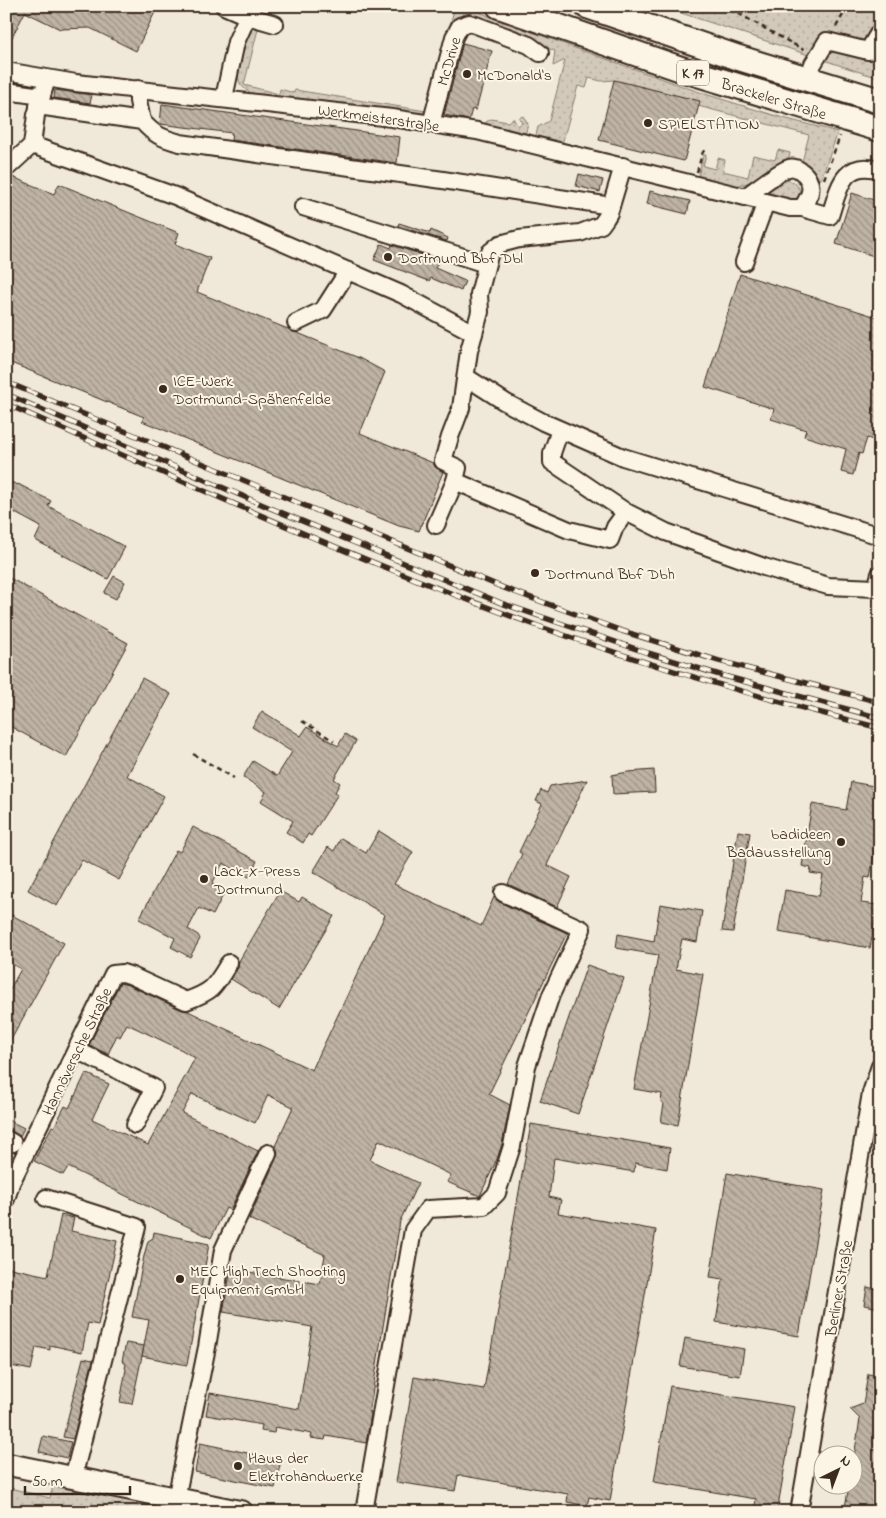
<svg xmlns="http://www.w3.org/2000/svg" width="886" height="1518" font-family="'Indie Flower',sans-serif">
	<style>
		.green { fill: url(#green-dots); stroke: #867a6c }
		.building { fill: url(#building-back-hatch); stroke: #3b2a1e }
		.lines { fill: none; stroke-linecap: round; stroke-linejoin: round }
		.minor-casing { stroke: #3b2a1e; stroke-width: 20 }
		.major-casing { stroke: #3b2a1e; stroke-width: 25 }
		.highway-casing { stroke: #3b2a1e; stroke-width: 28 }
		.path { stroke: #3b2a1e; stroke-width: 2.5; stroke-dasharray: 5 4; stroke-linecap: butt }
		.minor { stroke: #fcf5e5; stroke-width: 16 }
		.major { stroke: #fcf5e5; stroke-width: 21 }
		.highway { stroke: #fcf5e5; stroke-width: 24 }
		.rail-casing { stroke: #3b2a1e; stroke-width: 5.5 }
		.rail { stroke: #fcf5e5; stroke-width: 4; stroke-dasharray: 11; stroke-linecap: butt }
		.poi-dot { fill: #3b2a1e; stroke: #fcf5e5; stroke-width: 2 }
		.labels { text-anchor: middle; stroke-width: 4; stroke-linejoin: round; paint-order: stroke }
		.shield { fill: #fcf5e5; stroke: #75675a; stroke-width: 1 }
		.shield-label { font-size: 15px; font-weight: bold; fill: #3b2a1e }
		.street-label { font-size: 16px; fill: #3b2a1e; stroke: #fcf5e5 }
		.poi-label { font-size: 16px; fill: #3b2a1e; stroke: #fcf5e5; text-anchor: start }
	</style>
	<defs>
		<pattern id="green-dots" width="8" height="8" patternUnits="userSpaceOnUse" patternTransform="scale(1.25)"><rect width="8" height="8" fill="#d2c9ba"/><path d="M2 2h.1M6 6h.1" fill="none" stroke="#b5ad9f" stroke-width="1.8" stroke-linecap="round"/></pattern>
		<pattern id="building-back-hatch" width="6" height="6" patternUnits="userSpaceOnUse" patternTransform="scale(1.25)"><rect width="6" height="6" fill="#beb3a4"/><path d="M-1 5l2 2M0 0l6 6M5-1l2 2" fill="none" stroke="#9c9285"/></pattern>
	</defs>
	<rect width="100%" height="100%" fill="#f0e9d9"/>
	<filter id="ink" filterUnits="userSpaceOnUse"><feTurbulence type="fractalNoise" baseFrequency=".02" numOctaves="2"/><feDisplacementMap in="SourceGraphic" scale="10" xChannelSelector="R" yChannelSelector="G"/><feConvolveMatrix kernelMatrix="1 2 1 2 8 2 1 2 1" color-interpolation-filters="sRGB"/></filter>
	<g filter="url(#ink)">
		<!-- green -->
		<g class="green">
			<polygon points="440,6 463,6 575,48 705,94 783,118 838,132 821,179 818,182 810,167 802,162 809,135 698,106 699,101 614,80 601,81 589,78 586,88 578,86 562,144 537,138 536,135 538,127 549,121 565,60 553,66 555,51 476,20 454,25 450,25 454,10"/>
			<polygon points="660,6 880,6 880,78 863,73"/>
			<path d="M 250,27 L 258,29 L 244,85 L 279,94 L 280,89 L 294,93 L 295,90 L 426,111 L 425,115 L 254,94 C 249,92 244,89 241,85 C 232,71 245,42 250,27 Z"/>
			<polygon points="523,116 528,124 526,132 523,134 485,125 486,122 491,119 508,122 513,118 518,126 522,123 519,118"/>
			<polygon points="778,150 790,153 789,158 779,163 755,180 744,184 735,186 698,177 703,155 706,155 703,166 715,169 718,158 725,160 723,171 748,177 753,155 775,160"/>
			<path d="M 786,179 C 800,183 805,193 792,203 L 766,194 L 780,182 Z"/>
			<polygon points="53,1486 192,1512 6,1512 6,1487 50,1498"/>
		</g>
		<!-- building -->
		<g class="building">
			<polygon points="6,6 158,6 136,51 90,28 60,29 25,12 6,49"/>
			<polygon points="463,43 492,51 476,110 472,109 469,120 444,115"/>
			<polygon points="614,80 700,101 684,161 599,140"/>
			<polygon points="55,90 92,95 90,103 54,98"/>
			<polygon points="162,104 400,137 397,163 231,140 232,133 160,124"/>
			<polygon points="579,174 603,180 600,192 576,186"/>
			<polygon points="6,176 10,176 54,194 59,184 179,233 175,244 210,258 197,292 359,358 385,372 360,433 433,463 435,467 443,472 419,531 399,526 142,421 144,417 6,361"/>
			<polygon points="650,191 690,201 687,214 647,204"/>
			<polygon points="852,193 880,202 880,258 836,244"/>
			<polygon points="399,223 430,233 431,230 448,238 447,241 398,226"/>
			<polygon points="381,244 391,248 392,245 439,260 435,268 465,281 461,291 431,278 429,281 374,260"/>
			<polygon points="740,274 880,318 880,442 867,438 862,454 859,453 853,475 841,472 846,449 804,436 806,430 771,419 774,409 705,387"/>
			<polygon points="6,480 18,485 18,484 51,501 48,506 125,547 108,579 35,540 41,527 6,508"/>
			<polygon points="6,576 128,643 66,757 6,724"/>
			<polygon points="114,576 125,582 116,599 104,593"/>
			<polygon points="142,678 171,694 127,776 164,796 119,880 82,860 57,906 28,890"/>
			<polygon points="262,711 301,736 307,727 338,746 345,734 356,741 334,779 340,783 335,792 338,794 311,836 308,834 303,843 286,832 293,821 261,801 266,792 243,777 253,761 277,776 292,752 252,727"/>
			<polygon points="654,770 655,792 613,794 612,775 628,772"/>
			<polygon points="587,780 547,865 571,877 557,907 508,884 522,854 519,852 542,804 536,801 541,790 547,793 550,786"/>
			<polygon points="851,782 880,787 880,818 870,878 865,877 861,903 878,905 870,948 778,932 785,890 819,896 823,875 810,873 811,868 802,866 812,804 846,810"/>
			<polygon points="193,827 257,861 249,877 223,863 212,884 225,891 213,915 199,908 188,929 198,935 200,939 190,957 171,947 175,938 139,919 176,850 180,852"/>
			<polygon points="379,831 413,852 394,884 481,926 494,897 499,902 567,933 489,1094 510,1105 502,1144 497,1159 480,1196 447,1182 451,1175 379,1140 370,1160 418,1183 400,1221 369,1414 371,1414 366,1443 326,1436 325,1440 311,1438 312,1434 275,1427 274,1433 261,1431 262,1425 206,1415 210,1393 299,1409 312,1327 223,1312 231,1269 320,1284 325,1255 249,1219 277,1157 278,1152 275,1146 293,1107 268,1095 255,1123 192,1094 182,1113 258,1151 230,1210 226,1208 211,1238 68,1167 63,1175 34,1161 52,1126 54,1127 65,1106 69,1108 86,1073 109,1084 92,1119 148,1145 195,1058 182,1050 127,1024 120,1037 117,1035 108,1054 89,1045 120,983 128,985 182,1010 188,1011 312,1070 385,915 313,872 328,847 334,851 341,838 366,853"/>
			<polygon points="738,831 750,833 733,932 722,931"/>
			<polygon points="280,891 299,902 302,897 334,916 279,1009 231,979 238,968 239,961"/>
			<polygon points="660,904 702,911 697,942 682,939 676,969 703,974 678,1125 661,1122 664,1104 661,1102 662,1094 634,1089 658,955 616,948 618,934 654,941"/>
			<polygon points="6,912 64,943 6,1049 6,996 21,969 6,961"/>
			<polygon points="587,965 624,978 578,1114 540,1101"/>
			<polygon points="6,1119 24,1128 20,1136 6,1129"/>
			<polygon points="531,1124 670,1148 667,1169 635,1163 634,1172 554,1158 549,1197 561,1200 558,1213 656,1230 610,1501 589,1497 587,1506 567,1502 568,1494 458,1475 455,1491 396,1482 414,1377 484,1389"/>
			<polygon points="727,1173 824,1190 799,1336 716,1322 723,1279 710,1277"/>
			<polygon points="61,1215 74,1218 71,1231 117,1241 98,1325 88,1323 82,1352 50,1345 50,1350 36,1347 31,1370 6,1365 6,1267 48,1276"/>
			<polygon points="154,1232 209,1244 187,1365 142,1356 149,1320 132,1317 144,1256 148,1241 153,1238"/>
			<polygon points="867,1287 880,1290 880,1308 864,1305"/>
			<polygon points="685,1338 744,1349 740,1376 680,1366"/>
			<polygon points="126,1343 144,1346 132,1404 120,1402 126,1369 125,1368 126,1364 122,1361"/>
			<polygon points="83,1358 93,1360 73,1439 63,1437"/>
			<polygon points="868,1374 880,1376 880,1512 844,1512 849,1486 854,1486 854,1457 860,1419 850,1409 863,1404"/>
			<polygon points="670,1386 795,1407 777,1512 754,1512 756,1499 654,1482"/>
			<polygon points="43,1436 71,1442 67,1458 39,1452"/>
			<polygon points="200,1443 281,1460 275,1488 195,1472"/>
		</g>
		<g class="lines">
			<defs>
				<g id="minor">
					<polyline points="224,6 247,16 275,24"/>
					<path d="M 6,71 L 76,83 L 392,118 L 477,131 L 790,208 L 802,208 C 808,198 814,190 808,179 C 805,173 796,166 789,168 C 780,170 755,190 745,197"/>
					<polyline points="807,80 813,64 827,41 868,51 880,31"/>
					<polyline points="138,89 138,101 142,121"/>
					<polyline points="6,91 42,96"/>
					<polyline points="224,98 236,42 252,6"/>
					<path d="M 38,106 L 142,121 C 154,135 162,138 180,143 L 443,180 L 611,206"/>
					<polyline points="431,124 454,37 460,26 469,23 476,25 529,45 540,53"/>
					<polyline points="32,145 36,115 47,79"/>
					<polyline points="6,166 8,167 32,145 175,196 401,294 474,333"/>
					<polyline points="623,166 609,213 606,218 601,225 580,233 519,239 500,244 490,252 479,294 480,312 469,351 461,408 450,437 443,461 458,468 455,481 569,530 610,540 615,527 626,512"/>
					<polyline points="303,207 486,264"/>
					<path d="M 802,208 L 830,216 C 839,188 843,159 880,170"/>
					<polyline points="744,262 766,202"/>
					<polyline points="296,323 323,310 348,271"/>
					<polyline points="466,377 505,402 543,422 623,457 880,536"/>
					<polyline points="560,430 552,453 552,462 626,512 666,532 764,567 828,586 876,588 880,574"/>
					<polyline points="436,525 455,481"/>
					<polyline points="76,1050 154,1088 135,1125"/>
					<polyline points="6,1139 13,1143"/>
					<polyline points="46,1198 137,1227 73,1478"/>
					<path d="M 6,1199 L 11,1183 L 113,974 L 123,973 L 132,976 L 186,1001 C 213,991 214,988 229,963"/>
					<polyline points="176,1499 207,1347 223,1250 268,1153"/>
					<polyline points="364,1512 413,1230 428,1209 484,1206 497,1193 512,1146 527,1066 551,995 582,929 503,893"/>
					<polyline points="799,1512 871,1093 880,1066"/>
				</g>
				<polyline id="major" points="6,1464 242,1512"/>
				<g id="highway">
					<polyline points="499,6 681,69 880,129"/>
					<polyline points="587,6 739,58 880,101"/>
				</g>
			</defs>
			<!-- minor casing -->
			<use href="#minor" class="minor-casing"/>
			<!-- major casing -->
			<use href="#major" class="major-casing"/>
			<!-- highway casing -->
			<use href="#highway" class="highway-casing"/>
			<!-- path -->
			<g class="path">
				<polyline points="722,6 732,10 802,49 804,49"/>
				<polyline points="836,27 848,6"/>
				<polyline points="697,172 702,154 706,147"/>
				<polyline points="824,179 840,136"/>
				<polyline points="302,721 334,741"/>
				<polyline points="193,754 234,778"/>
			</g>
			<!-- minor -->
			<use href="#minor" class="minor"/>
			<!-- major -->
			<use href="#major" class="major"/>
			<!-- highway -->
			<use href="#highway" class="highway"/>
			<defs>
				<g id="rail">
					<polyline points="6,382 504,588 622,631 719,661 880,702"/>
					<polyline points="6,394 268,507 501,603 648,653 720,675 880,718"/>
					<path d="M 6,404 C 182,481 358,561 538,626 C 650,666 764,699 880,728"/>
				</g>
			</defs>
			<!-- rail casing -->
			<use href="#rail" class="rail-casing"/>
			<!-- rail -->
			<use href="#rail" class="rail"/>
		</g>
	</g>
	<!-- markers -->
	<g class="poi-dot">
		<circle cx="467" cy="74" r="5"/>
		<circle cx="648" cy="123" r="5"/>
		<circle cx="388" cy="257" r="5"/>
		<circle cx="163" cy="389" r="5"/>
		<circle cx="535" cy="573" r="5"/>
		<circle cx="841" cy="842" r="5"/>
		<circle cx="204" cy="879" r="5"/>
		<circle cx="180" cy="1279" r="5"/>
		<circle cx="238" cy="1466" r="5"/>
	</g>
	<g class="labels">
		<!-- shield labels -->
		<rect class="shield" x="677" y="60.5" width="32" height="25" rx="4"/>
		<g class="shield-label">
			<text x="693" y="78">K 17</text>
		</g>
		<!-- street labels -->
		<g class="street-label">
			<text transform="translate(448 61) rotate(-74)" y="6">McDrive</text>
			<text transform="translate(774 98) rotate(17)" y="6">Brackeler Straße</text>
			<text transform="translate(379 117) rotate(8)" y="6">Werkmeisterstraße</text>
			<text transform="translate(76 1051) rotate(-64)" y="6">Hannöversche Straße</text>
			<text transform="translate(838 1288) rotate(-80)" y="6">Berliner Straße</text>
		</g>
		<!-- poi labels -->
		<g class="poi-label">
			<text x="477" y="80">McDonald's</text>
			<text x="658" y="129">SPIELSTATION</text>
			<text x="398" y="263">Dortmund Bbf Dbl</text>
			<text x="173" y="386">ICE-Werk<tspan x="173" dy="18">Dortmund-Spähenfelde</tspan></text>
			<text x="545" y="579">Dortmund Bbf Dbh</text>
			<text x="831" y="839" text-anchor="end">badideen<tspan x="831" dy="18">Badausstellung</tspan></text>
			<text x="214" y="876">Lack-X-Press<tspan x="214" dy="18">Dortmund</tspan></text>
			<text x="190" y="1276">MEC High Tech Shooting<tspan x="190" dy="18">Equipment GmbH</tspan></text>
			<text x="248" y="1463">Haus der<tspan x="248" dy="18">Elektrohandwerke</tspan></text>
		</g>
	</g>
	<!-- margin -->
	<rect width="886" height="1518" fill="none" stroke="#fcf5e5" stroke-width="25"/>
	<rect x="12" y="12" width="861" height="1493" fill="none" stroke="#3b2a1e" stroke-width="2" filter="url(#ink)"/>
	<!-- north arrow -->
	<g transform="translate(838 1470) rotate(42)"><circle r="24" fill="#fcf5e5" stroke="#afa495"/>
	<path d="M0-4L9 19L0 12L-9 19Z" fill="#3b2a1e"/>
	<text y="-8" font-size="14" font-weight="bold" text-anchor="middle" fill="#3b2a1e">N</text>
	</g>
	<!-- scale -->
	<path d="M25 1486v8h105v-8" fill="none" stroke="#3b2a1e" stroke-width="2.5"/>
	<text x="32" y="1486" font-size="15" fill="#3b2a1e" stroke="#fcf5e5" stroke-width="4" paint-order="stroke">50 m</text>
</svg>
